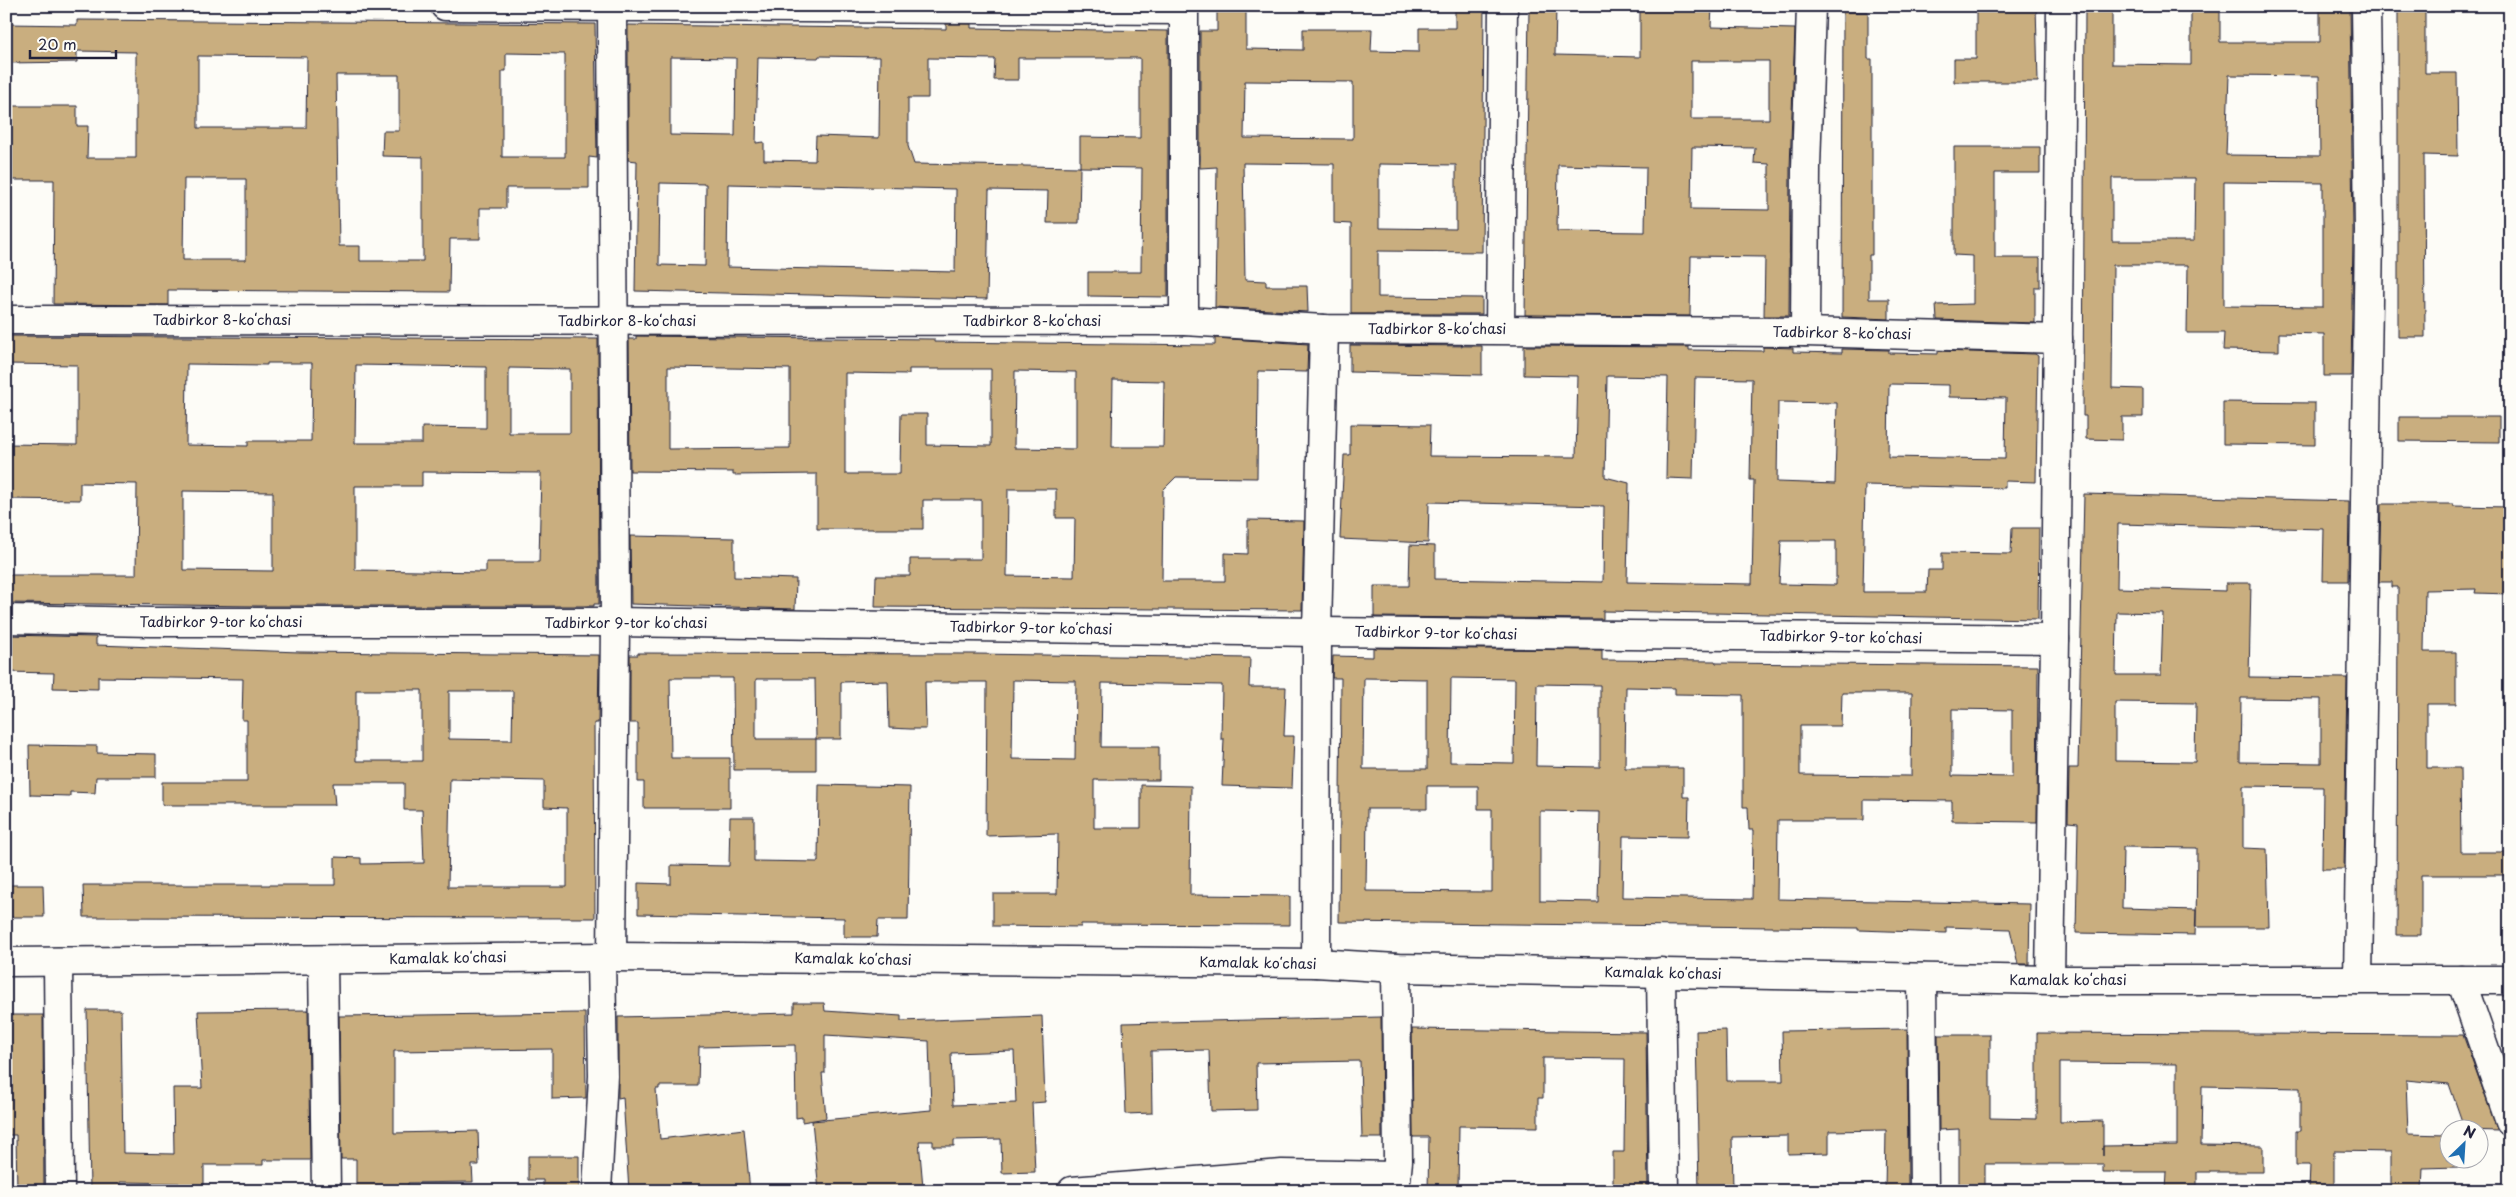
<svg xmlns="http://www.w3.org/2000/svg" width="2516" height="1197" font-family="'Playpen Sans',sans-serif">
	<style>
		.building { fill: #c9ae7f; stroke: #22223b; fill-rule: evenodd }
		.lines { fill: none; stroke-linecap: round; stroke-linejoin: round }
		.street-casing { stroke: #22223b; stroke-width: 31 }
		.secondary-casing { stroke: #22223b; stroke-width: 31 }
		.street { stroke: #fdfcf7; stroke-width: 28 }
		.secondary { stroke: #fdfcf7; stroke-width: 28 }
		.labels { text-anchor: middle; stroke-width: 4; stroke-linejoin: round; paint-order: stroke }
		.street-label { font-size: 14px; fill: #22223b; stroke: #fdfcf7 }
	</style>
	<rect width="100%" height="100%" fill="#fdfcf7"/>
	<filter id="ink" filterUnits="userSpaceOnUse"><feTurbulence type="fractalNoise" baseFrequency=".02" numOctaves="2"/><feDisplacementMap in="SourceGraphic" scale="10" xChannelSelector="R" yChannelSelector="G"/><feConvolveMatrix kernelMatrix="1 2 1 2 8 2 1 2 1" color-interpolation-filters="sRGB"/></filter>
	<g filter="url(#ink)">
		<!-- building -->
		<g class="building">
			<path d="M 1217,6 L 1246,6 L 1246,49 L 1303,50 L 1303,29 L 1372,29 L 1371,51 L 1419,52 L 1419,28 L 1455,28 L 1455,6 L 1484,6 L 1482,252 L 1378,251 L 1378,297 L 1482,298 L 1482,314 L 1351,314 L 1351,224 L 1334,223 L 1334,164 L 1243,163 L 1245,280 L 1266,281 L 1266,286 L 1307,286 L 1308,312 L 1215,307 L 1217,167 L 1200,168 L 1200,31 L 1217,31 ZM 1245,81 L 1353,82 L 1353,139 L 1244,138 ZM 1379,164 L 1456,165 L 1456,229 L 1379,228 Z"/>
			<path d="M 1529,6 L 1556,6 L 1555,55 L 1640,57 L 1640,8 L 1712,6 L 1711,27 L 1795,29 L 1790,168 L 1789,316 L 1764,316 L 1765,257 L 1691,256 L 1690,316 L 1525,315 ZM 1691,61 L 1769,61 L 1769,119 L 1691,119 ZM 1692,147 L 1755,148 L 1754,163 L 1769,164 L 1769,210 L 1691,209 ZM 1558,165 L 1646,167 L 1645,232 L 1557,231 Z"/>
			<polygon points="1976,6 2036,6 2038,82 1954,82 1954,59 1976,59"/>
			<path d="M 2085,6 L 2112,6 L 2112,64 L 2191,65 L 2191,6 L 2220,6 L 2220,42 L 2320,42 L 2320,6 L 2350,6 L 2353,231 L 2351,376 L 2324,376 L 2324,334 L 2279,333 L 2279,351 L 2223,350 L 2224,333 L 2187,333 L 2188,265 L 2113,265 L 2112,388 L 2143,389 L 2143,417 L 2122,417 L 2122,440 L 2086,439 L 2086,416 L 2083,416 ZM 2229,75 L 2319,76 L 2320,156 L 2226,155 ZM 2112,178 L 2195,178 L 2194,241 L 2112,241 ZM 2224,182 L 2323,183 L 2323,307 L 2224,306 Z"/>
			<polygon points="2398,6 2425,6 2425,73 2457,73 2458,156 2424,155 2425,337 2398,337"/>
			<polygon points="1843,12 1868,12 1868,59 1872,59 1872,255 1869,255 1869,299 1889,299 1889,319 1842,317"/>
			<path d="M 77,20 L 595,24 L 597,158 L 589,157 L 589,188 L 506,188 L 506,208 L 480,208 L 480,239 L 450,239 L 449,292 L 168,290 L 168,305 L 53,304 L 54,180 L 6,180 L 6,106 L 77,106 L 77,126 L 88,126 L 87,158 L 136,158 L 136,52 L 77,51 L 77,62 L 6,63 L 6,24 L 77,25 ZM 506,53 L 565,54 L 565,157 L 502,157 L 502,71 L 506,71 ZM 198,56 L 307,57 L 306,128 L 198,128 ZM 336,75 L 399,75 L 399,131 L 383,131 L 382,156 L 423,157 L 423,261 L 360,261 L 360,246 L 339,246 ZM 184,179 L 246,179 L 246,260 L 183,260 Z"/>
			<path d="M 946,24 L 971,24 L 971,28 L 1168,31 L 1168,297 L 1088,296 L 1088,272 L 1141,272 L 1142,168 L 1080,167 L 1080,137 L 1140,138 L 1140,58 L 1018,58 L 1018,80 L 994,80 L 995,59 L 928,58 L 928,98 L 908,98 L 908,146 L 914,164 L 1080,167 L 1079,223 L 1047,223 L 1048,191 L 989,190 L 987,299 L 635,291 L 637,161 L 628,160 L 628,25 L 946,29 ZM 819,56 L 880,57 L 879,138 L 816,136 L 815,161 L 764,160 L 764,142 L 756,143 L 758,57 L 818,58 ZM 670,57 L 736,58 L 735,136 L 670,135 ZM 660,183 L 706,184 L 705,266 L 659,265 ZM 728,184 L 956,189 L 955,272 L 727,267 Z"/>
			<polygon points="1954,147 2040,147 2040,173 1995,173 1995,258 2040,258 2040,287 2035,287 2035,323 1937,320 1936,305 1973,304 1973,256 1954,255"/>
			<path d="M 6,336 L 598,339 L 599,604 L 594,604 L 594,606 L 258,606 L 6,603 L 6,575 L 136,575 L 137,484 L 80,483 L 80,500 L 6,499 L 6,444 L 77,445 L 77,365 L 6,364 ZM 267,363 L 312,363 L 311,441 L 248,441 L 248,446 L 186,445 L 187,364 L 267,365 ZM 356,365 L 486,367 L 486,428 L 422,427 L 422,443 L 355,443 ZM 509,368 L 570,369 L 570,433 L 509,433 ZM 422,472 L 541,473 L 539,562 L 486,562 L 486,572 L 355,570 L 355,486 L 422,486 ZM 183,491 L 273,492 L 273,571 L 183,570 Z"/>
			<path d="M 636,336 L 934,339 L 934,342 L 1215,345 L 1215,338 L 1308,344 L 1307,372 L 1258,371 L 1257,478 L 1176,477 L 1163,490 L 1162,581 L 1225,581 L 1225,553 L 1248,554 L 1248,520 L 1304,521 L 1302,610 L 875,607 L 876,576 L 910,576 L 910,559 L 981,559 L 981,500 L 923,500 L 923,529 L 817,529 L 817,474 L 733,475 L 733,472 L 630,471 L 629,339 L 636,339 ZM 668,367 L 790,369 L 790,448 L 668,449 ZM 909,369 L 991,369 L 991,446 L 927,445 L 927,414 L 901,414 L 900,474 L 845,474 L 845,373 L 909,374 ZM 1015,371 L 1076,372 L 1076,449 L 1014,448 ZM 1113,380 L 1164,381 L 1163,447 L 1112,447 ZM 1008,489 L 1056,489 L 1056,518 L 1075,518 L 1074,577 L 1007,576 Z"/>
			<polygon points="1350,345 1482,346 1482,375 1350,372"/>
			<path d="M 1524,346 L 1689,347 L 1689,350 L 1763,351 L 1763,347 L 1793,348 L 1793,352 L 1842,353 L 1842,349 L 1889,350 L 1889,353 L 1938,354 L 1938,351 L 2035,354 L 2038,356 L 2036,482 L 2005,481 L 2005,488 L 1865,485 L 1863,592 L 1927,592 L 1928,570 L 1942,570 L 1942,553 L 2011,554 L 2012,528 L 2039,528 L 2038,619 L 1603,611 L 1603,619 L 1374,617 L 1374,586 L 1409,586 L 1410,545 L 1435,546 L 1435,579 L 1603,582 L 1604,506 L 1429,502 L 1428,543 L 1340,539 L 1344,455 L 1350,455 L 1350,424 L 1430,425 L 1429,456 L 1576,457 L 1578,376 L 1524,375 ZM 1607,376 L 1668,377 L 1666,478 L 1693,479 L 1695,378 L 1752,379 L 1750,480 L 1754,480 L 1752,584 L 1627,582 L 1629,483 L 1605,477 ZM 1889,384 L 1949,385 L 1949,397 L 2006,398 L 2005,459 L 1888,457 ZM 1778,402 L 1837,403 L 1835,484 L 1777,482 ZM 1781,541 L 1836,541 L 1836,585 L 1779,584 Z"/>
			<polygon points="2223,402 2315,403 2315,445 2223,444"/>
			<polygon points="2399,417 2499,417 2499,442 2399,441"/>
			<path d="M 2084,494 L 2349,501 L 2348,581 L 2323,581 L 2324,529 L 2118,524 L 2117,588 L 2226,591 L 2226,583 L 2251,583 L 2249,677 L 2347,678 L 2344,869 L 2322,869 L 2323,787 L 2243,786 L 2243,848 L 2267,849 L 2269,927 L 2196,927 L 2197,848 L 2123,847 L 2122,908 L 2196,910 L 2195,935 L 2076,933 L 2078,823 L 2068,822 L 2069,768 L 2078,768 ZM 2117,612 L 2163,613 L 2161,675 L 2116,675 ZM 2241,698 L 2321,699 L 2321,763 L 2240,762 ZM 2115,702 L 2196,703 L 2195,762 L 2115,761 Z"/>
			<polygon points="2381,504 2453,504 2453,506 2510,507 2510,594 2475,593 2476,589 2425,590 2424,652 2456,652 2456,704 2427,704 2427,768 2460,768 2461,852 2510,852 2510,875 2421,875 2421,935 2397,935 2398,587 2392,587 2392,582 2379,582"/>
			<polygon points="630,536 734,538 734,577 796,579 795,609 631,604"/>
			<path d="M 6,635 L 96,637 L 96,645 L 300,652 L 599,655 L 598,723 L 594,723 L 595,918 L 84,917 L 83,885 L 335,885 L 335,857 L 361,858 L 361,864 L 424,863 L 422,810 L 404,810 L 404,783 L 333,783 L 335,805 L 162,805 L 162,782 L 247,782 L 247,720 L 242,720 L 243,679 L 98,677 L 98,689 L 53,688 L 54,673 L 6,672 ZM 356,690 L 422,690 L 422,761 L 356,761 ZM 449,691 L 513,691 L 512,740 L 449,739 ZM 450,779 L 544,781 L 544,807 L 567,808 L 567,887 L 448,887 Z"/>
			<path d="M 1373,648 L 1602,650 L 1602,660 L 1715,661 L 1716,663 L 2038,666 L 2037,822 L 1952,821 L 1952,801 L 1864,800 L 1864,820 L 1778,820 L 1777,899 L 2030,904 L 2029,964 L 2018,964 L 2010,929 L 1946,927 L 1946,933 L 1858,930 L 1858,928 L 1339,922 L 1341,678 L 1332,678 L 1333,656 L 1373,657 ZM 1364,678 L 1427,679 L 1427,769 L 1363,769 ZM 1451,678 L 1515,679 L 1514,763 L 1450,762 ZM 1537,684 L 1600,685 L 1600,767 L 1536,766 ZM 1626,687 L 1675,688 L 1675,694 L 1743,695 L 1743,807 L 1748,807 L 1749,830 L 1753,830 L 1752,899 L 1622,897 L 1623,836 L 1688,837 L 1689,797 L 1683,797 L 1683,768 L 1625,768 ZM 1842,693 L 1912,693 L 1911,776 L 1800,775 L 1800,726 L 1841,726 ZM 1952,709 L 2012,710 L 2012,777 L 1952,776 ZM 1427,786 L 1478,786 L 1478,809 L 1492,809 L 1492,892 L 1366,891 L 1367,809 L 1427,809 ZM 1540,811 L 1600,812 L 1598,902 L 1540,901 Z"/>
			<path d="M 638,653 L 975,654 L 1250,658 L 1249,687 L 1286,687 L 1284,736 L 1294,736 L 1292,788 L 1222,786 L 1224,739 L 1221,739 L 1222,685 L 1102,683 L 1101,747 L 1159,747 L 1159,780 L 1094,780 L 1094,828 L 1141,828 L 1141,785 L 1191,786 L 1190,895 L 1290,896 L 1290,925 L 1081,924 L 1081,927 L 993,926 L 993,894 L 1057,894 L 1058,834 L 986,836 L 987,682 L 925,682 L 926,729 L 910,729 L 889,728 L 888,681 L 841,682 L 841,739 L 816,739 L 816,770 L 734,770 L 733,678 L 670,678 L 671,758 L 730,758 L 730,808 L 644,808 L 644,782 L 638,782 L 638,723 L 630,723 L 630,655 L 638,655 ZM 756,679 L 815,679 L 816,739 L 756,739 ZM 1013,680 L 1076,681 L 1075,760 L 1012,759 Z"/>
			<polygon points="29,745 97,746 97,753 156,754 156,777 96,777 95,793 70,792 70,796 30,795"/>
			<polygon points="819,785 910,787 908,920 878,920 877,937 844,937 844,918 638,914 638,883 671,884 671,865 729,866 730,817 754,817 754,861 818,862"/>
			<polygon points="6,885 43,885 44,917 6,917"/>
			<path d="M 794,1003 L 824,1003 L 825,1011 L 901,1016 L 901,1021 L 1042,1016 L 1045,1102 L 1032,1103 L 1035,1172 L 1002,1173 L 1001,1139 L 954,1140 L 954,1146 L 933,1146 L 933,1141 L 919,1141 L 923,1187 L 880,1191 L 819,1191 L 812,1121 L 931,1110 L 929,1041 L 825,1035 L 825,1073 L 822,1073 L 826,1118 L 802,1122 L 802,1117 L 796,1118 L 795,1045 L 699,1047 L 698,1086 L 659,1086 L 659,1089 L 656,1089 L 660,1139 L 744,1129 L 750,1191 L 629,1191 L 623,1097 L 618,1098 L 618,1017 L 794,1013 ZM 1014,1051 L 1016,1103 L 953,1105 L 951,1053 Z"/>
			<polygon points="87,1010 121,1010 123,1153 174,1154 173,1088 202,1088 198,1011 308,1010 310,1160 263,1160 263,1165 204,1165 204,1191 179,1191 179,1183 120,1182 120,1191 90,1191"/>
			<polygon points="585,1013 586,1098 552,1099 552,1049 394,1051 394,1133 478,1131 479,1165 472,1165 473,1182 408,1183 408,1191 356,1191 356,1159 341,1159 339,1016"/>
			<polygon points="6,1015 43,1015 44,1191 17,1191 16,1135 6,1135"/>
			<polygon points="1381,1017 1382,1138 1362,1138 1360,1061 1256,1063 1257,1110 1211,1111 1209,1050 1151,1051 1152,1113 1126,1114 1123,1023"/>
			<polygon points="1412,1029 1646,1032 1648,1191 1613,1191 1613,1152 1624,1152 1625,1059 1543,1058 1543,1098 1538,1098 1538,1127 1459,1126 1458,1191 1428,1191 1429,1137 1413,1137"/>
			<polygon points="1907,1029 1908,1191 1885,1191 1886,1130 1829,1131 1829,1153 1788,1154 1788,1136 1732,1137 1733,1191 1699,1191 1696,1031 1726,1030 1727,1081 1783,1081 1782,1031"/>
			<path d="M 2037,1033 L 2463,1035 L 2498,1131 L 2465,1130 L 2449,1084 L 2406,1080 L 2408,1134 L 2446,1135 L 2448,1160 L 2455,1160 L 2458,1167 L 2423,1168 L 2422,1191 L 2391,1191 L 2391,1152 L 2334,1151 L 2334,1191 L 2309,1191 L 2310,1165 L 2296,1165 L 2296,1131 L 2300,1131 L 2300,1088 L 2202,1086 L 2201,1145 L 2263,1146 L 2263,1172 L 2197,1172 L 2197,1191 L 2166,1191 L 2167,1172 L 2103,1172 L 2103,1164 L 1985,1164 L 1985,1191 L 1959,1191 L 1959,1129 L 1939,1130 L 1938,1035 L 1990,1035 L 1990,1118 L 2037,1119 ZM 2060,1063 L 2177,1064 L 2177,1145 L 2103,1146 L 2103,1156 L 2103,1121 L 2060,1122 Z"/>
			<polygon points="528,1156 579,1156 579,1191 543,1191 543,1180 528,1180"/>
		</g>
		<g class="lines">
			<defs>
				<g id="street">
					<polyline points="445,6 1183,10"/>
					<polyline points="1184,6 1184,321"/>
					<polyline points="6,320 1184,321 1324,329 1805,332 2058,339"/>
					<polyline points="1500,328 1503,6"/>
					<polyline points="1805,332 1806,168 1811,6"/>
					<polyline points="6,619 150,622 615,622 1317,632 2055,639"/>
					<polyline points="612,957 615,622 612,6"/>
					<polyline points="323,960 326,1191"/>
					<polyline points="58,962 60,1191"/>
					<polyline points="1316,963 1317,632 1324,329"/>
					<polyline points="1661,972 1664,1191"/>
					<polyline points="1922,978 1924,1191"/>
					<polyline points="2050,980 2055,639 2061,6"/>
					<polyline points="2358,980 2369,231 2366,6"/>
					<polyline points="2461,980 2510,1122"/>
					<polyline points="597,1191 603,1076 601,957"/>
					<polyline points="1072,1191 1282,1174 1396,1176"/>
					<polyline points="1395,1191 1398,1161 1396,968"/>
				</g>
				<polyline id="secondary" points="6,962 612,957 1316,963 1396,968 2050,980 2510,980"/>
			</defs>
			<!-- street casing -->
			<use href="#street" class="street-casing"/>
			<!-- secondary casing -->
			<use href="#secondary" class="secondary-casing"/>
			<!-- street -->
			<use href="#street" class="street"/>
			<!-- secondary -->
			<use href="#secondary" class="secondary"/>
		</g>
	</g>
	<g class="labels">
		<!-- street labels -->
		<g class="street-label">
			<text x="222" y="325">Tadbirkor 8-koʻchasi</text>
			<text x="627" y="326">Tadbirkor 8-koʻchasi</text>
			<text x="1032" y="326">Tadbirkor 8-koʻchasi</text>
			<text x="1437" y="334">Tadbirkor 8-koʻchasi</text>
			<text transform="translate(1842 333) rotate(1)" y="5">Tadbirkor 8-koʻchasi</text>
			<text x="221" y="627">Tadbirkor 9-tor koʻchasi</text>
			<text x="626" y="628">Tadbirkor 9-tor koʻchasi</text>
			<text transform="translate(1031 628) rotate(1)" y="5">Tadbirkor 9-tor koʻchasi</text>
			<text transform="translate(1436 633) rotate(1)" y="5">Tadbirkor 9-tor koʻchasi</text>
			<text transform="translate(1841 637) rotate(1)" y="5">Tadbirkor 9-tor koʻchasi</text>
			<text transform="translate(448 958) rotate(-1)" y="5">Kamalak koʻchasi</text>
			<text transform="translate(853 959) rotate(1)" y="5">Kamalak koʻchasi</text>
			<text transform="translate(1258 963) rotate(1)" y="5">Kamalak koʻchasi</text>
			<text transform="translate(1663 973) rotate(1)" y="5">Kamalak koʻchasi</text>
			<text x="2068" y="985">Kamalak koʻchasi</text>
		</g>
	</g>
	<!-- margin -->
	<rect width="2516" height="1197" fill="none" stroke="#fdfcf7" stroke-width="25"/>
	<rect x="12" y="12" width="2491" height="1172" fill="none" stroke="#22223b" stroke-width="2" filter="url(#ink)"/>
	<!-- north arrow -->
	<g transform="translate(2464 1144) rotate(25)"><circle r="24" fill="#fdfcf7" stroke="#a5a5ac"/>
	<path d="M0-4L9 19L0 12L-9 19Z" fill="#1f6fb2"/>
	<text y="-8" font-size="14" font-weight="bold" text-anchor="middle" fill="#22223b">N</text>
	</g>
	<!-- scale -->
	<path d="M30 50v8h86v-8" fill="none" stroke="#22223b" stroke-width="2.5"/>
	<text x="38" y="50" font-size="15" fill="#22223b" stroke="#fdfcf7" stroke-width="4" paint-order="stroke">20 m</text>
</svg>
